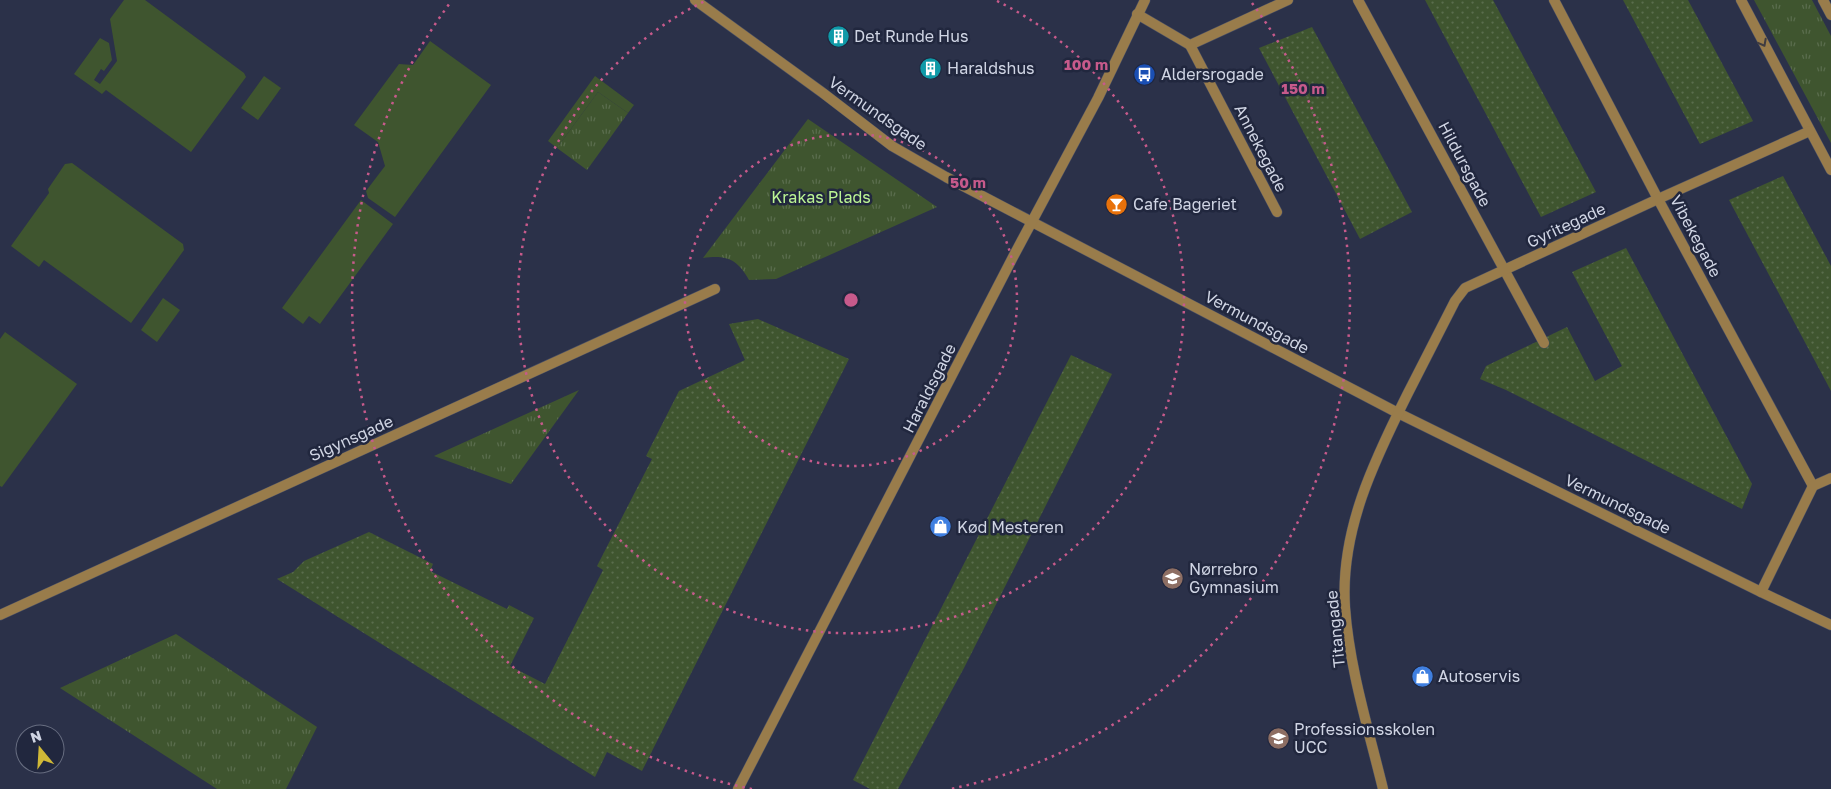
<svg xmlns="http://www.w3.org/2000/svg" width="1831" height="789" font-family="'Golos Text',sans-serif">
	<style>
		.grass { fill: #3f552f }
		.park { fill: url(#park-tufts) }
		.garden { fill: url(#garden-dots) }
		.lines { fill: none; stroke-linecap: round; stroke-linejoin: round }
		.minor-casing { stroke: #494f65; stroke-width: 11 }
		.tertiary-casing { stroke: #494f65; stroke-width: 11 }
		.minor { stroke: #997c4b; stroke-width: 10 }
		.tertiary { stroke: #997c4b; stroke-width: 10 }
		.oneway { stroke: #3f3c41 }
		.ring { fill: none; stroke: #c75a8b; stroke-width: 2.5; stroke-dasharray: 2.5 5 }
		.labels { text-anchor: middle; stroke-width: 5; stroke-linejoin: round; paint-order: stroke }
		.poi-label { font-size: 16px; fill: #d0d5e4; stroke: #21273e; text-anchor: start }
		.street-label { font-size: 16px; fill: #d0d5e4; stroke: #21273e }
		.park-label { font-size: 16px; fill: #bbf494; stroke: #21273e }
		.centre { fill: #c75a8b; stroke: #21273e; stroke-width: 2.5 }
		.ring-label { font-size: 15px; text-anchor: middle; font-weight: bold; fill: #c75a8b; stroke: #21273e; stroke-width: 5; stroke-linejoin: round; paint-order: stroke }
	</style>
	<defs>
		<pattern id="park-tufts" width="24" height="20" patternUnits="userSpaceOnUse" patternTransform="scale(1.25)"><rect width="24" height="20" fill="#3f552f"/><path d="M3 7l-1-3M5 7V3M7 7l1-3M15 17l-1-3M17 17v-4M19 17l1-3" fill="none" stroke="#5a6d4d"/></pattern>
		<pattern id="garden-dots" width="8" height="8" patternUnits="userSpaceOnUse" patternTransform="scale(1.25)"><rect width="8" height="8" fill="#3f552f"/><path d="M2 2h.1M6 6h.1" fill="none" stroke="#5a6d4d" stroke-width="1.8" stroke-linecap="round"/></pattern>
	</defs>
	<rect width="100%" height="100%" fill="#2b3149"/>
	<!-- grass -->
	<g class="grass">
		<polygon points="124,0 145,0 244,73 246,77 191,152 106,90 102,94 74,74 100,38 109,43 112,60 104,71 101,69 94,80 100,84 117,61 110,19"/>
		<polygon points="430,41 491,85 395,217 368,198 366,191 385,166 378,142 354,125 399,64 413,65"/>
		<polygon points="264,76 281,88 258,120 241,108"/>
		<polygon points="595,76 634,105 628,113 598,92 557,148 548,141"/>
		<polygon points="72,163 183,244 184,250 131,323 44,260 39,267 11,246 49,193 48,189 65,164"/>
		<polygon points="361,200 393,224 320,324 309,316 303,324 282,308"/>
		<polygon points="163,298 180,310 157,342 141,330"/>
		<polygon points="5,332 77,384 2,487 0,486 0,339"/>
	</g>
	<!-- park -->
	<g class="park">
		<polygon points="1754,0 1812,0 1831,36 1831,143"/>
		<polygon points="598,92 628,113 587,170 557,148"/>
		<path d="M 808,119 L 937,207 L 776,279 L 749,280 C 737,259 727,255 703,258 Z"/>
		<polygon points="579,390 511,484 434,456"/>
		<polygon points="176,634 317,727 286,789 217,789 60,688"/>
	</g>
	<!-- garden -->
	<g class="garden">
		<polygon points="1425,0 1493,0 1596,192 1541,217"/>
		<polygon points="1623,0 1688,0 1753,121 1700,144"/>
		<polygon points="1312,27 1412,212 1360,239 1259,48"/>
		<polygon points="1783,176 1831,266 1831,391 1729,200"/>
		<polygon points="1626,248 1752,484 1742,509 1506,390 1480,379 1486,366 1567,327 1595,381 1622,366 1572,272"/>
		<polygon points="758,319 849,359 642,771 607,752 595,777 277,579 293,572 304,561 369,532 433,564 430,571 507,609 509,605 534,618 510,666 545,684 603,570 597,566 652,459 646,456 679,391 745,360 729,324"/>
		<polygon points="1071,355 1112,374 964,668 898,789 870,789 853,780"/>
	</g>
	<g class="lines">
		<defs>
			<g id="minor">
				<polyline points="695,0 823,93 892,146 946,177 1398,413 1761,592 1831,625"/>
				<polyline points="1358,0 1544,343"/>
				<polyline points="1554,0 1658,199 1813,486"/>
				<polyline points="1741,0 1831,170"/>
				<polyline points="1137,14 1190,45 1288,0"/>
				<polyline points="1190,45 1277,212"/>
				<polyline points="1761,592 1813,486 1831,478"/>
				<polyline points="0,615 715,289"/>
				<path d="M 1383,789 C 1369,731 1349,667 1345,607 C 1340,531 1374,461 1407,395 C 1423,364 1439,332 1455,301 L 1465,288 L 1658,199 L 1810,131"/>
			</g>
			<g id="tertiary">
				<polyline points="1823,0 1831,15"/>
				<polyline points="738,789 1013,257 1098,98 1145,0"/>
			</g>
		</defs>
		<!-- minor casing -->
		<use href="#minor" class="minor-casing"/>
		<!-- tertiary casing -->
		<use href="#tertiary" class="tertiary-casing"/>
		<!-- minor -->
		<use href="#minor" class="minor"/>
		<!-- tertiary -->
		<use href="#tertiary" class="tertiary"/>
	</g>
	<!-- one-way arrows -->
	<defs><path id="oneway-chevron" d="M-2-3.5L2.5 0L-2 3.5" fill="none" stroke-width="1.6" stroke-linecap="round" stroke-linejoin="round" transform="scale(1.25)"/></defs>
	<use class="oneway" href="#oneway-chevron" transform="translate(1763 43) rotate(62)"/>
	<!-- distance rings -->
	<g class="ring">
		<circle cx="851" cy="300" r="166"/>
		<path d="M997 1A333 333 0 1 1 705 1"/>
		<path d="M752 789A499 499 0 0 1 450 3M1252 3A499 499 0 0 1 950 789"/>
	</g>
	<!-- icons -->
	<defs>
		<symbol id="building-disc" viewBox="-11 -11 22 22"><circle r="9.5" fill="#0f9aa8" stroke="#21273e"/><path d="M-4-6H4V6H1V3H-1V6H-4ZM-2.5-4.3h1.7v1.8h-1.7ZM.8-4.3h1.7v1.8H.8ZM-2.5-1h1.7V.8h-1.7ZM.8-1h1.7V.8H.8Z" fill="#fff"/></symbol>
		<symbol id="bus-disc" viewBox="-11 -11 22 22"><circle r="9.5" fill="#1a4fb4" stroke="#21273e"/><path d="M-5-6H5V4H4V6H2V4H-2V6H-4V4H-5ZM-3.5-4V0h7V-4ZM-3.5 1.2v1.5H-2V1.2ZM2 1.2v1.5H3.5V1.2Z" fill="#fff"/></symbol>
		<symbol id="bar-disc" viewBox="-11 -11 22 22"><circle r="9.5" fill="#e8710a" stroke="#21273e"/><path d="M-6-5H6L.8 .8V4.5H3.5V6h-7V4.5H-.8V.8Z" fill="#fff"/></symbol>
		<symbol id="shop-disc" viewBox="-11 -11 22 22"><circle r="9.5" fill="#3f7fe0" stroke="#21273e"/><path d="M-5-2.5h2.3a2.7 3.5 0 0 1 5.4 0H5L5.5 6h-11ZM-1.5-2.5h3a1.5 2.3 0 0 0-3 0Z" fill="#fff"/></symbol>
		<symbol id="university-disc" viewBox="-11 -11 22 22"><circle r="9.5" fill="#8d6e63" stroke="#21273e"/><path d="M0-5L7-2L0 1L-7-2ZM-4 1L0 2.5L4 1V4Q0 6-4 4Z" fill="#fff"/></symbol>
		<symbol id="school-disc" viewBox="-11 -11 22 22"><circle r="9.5" fill="#8d6e63" stroke="#21273e"/><path d="M0-5L7-2L0 1L-7-2ZM-4 1L0 2.5L4 1V4Q0 6-4 4Z" fill="#fff"/></symbol>
	</defs>
	<g fill-rule="evenodd">
		<use href="#building-disc" x="826" y="24" width="25" height="25"/>
		<use href="#building-disc" x="918" y="56" width="25" height="25"/>
		<use href="#bus-disc" x="1132" y="62" width="25" height="25"/>
		<use href="#bar-disc" x="1104" y="192" width="25" height="25"/>
		<use href="#shop-disc" x="928" y="514" width="25" height="25"/>
		<use href="#university-disc" x="1160" y="566" width="25" height="25"/>
		<use href="#shop-disc" x="1410" y="664" width="25" height="25"/>
		<use href="#school-disc" x="1266" y="726" width="25" height="25"/>
	</g>
	<g class="labels">
		<!-- poi labels -->
		<g class="poi-label">
			<text x="854" y="42">Det Runde Hus</text>
			<text x="947" y="74">Haraldshus</text>
			<text x="1161" y="80">Aldersrogade</text>
			<text x="1133" y="210">Cafe Bageriet</text>
			<text x="957" y="533">Kød Mesteren</text>
			<text x="1189" y="575">Nørrebro<tspan x="1189" dy="18">Gymnasium</tspan></text>
			<text x="1438" y="682">Autoservis</text>
			<text x="1294" y="735">Professionsskolen<tspan x="1294" dy="18">UCC</tspan></text>
		</g>
		<!-- street labels -->
		<g class="street-label">
			<text transform="translate(878 113) rotate(35)" y="6">Vermundsgade</text>
			<text transform="translate(1261 148) rotate(63)" y="6">Annekegade</text>
			<text transform="translate(1465 164) rotate(62)" y="6">Hildursgade</text>
			<text transform="translate(1566 225) rotate(-25)" y="6">Gyritegade</text>
			<text transform="translate(1696 236) rotate(62)" y="6">Vibekegade</text>
			<text transform="translate(1257 322) rotate(28)" y="6">Vermundsgade</text>
			<text transform="translate(929 388) rotate(-63)" y="6">Haraldsgade</text>
			<text transform="translate(351 438) rotate(-24)" y="6">Sigynsgade</text>
			<text transform="translate(1618 504) rotate(26)" y="6">Vermundsgade</text>
			<text transform="translate(1335 629) rotate(-96)" y="6">Titangade</text>
		</g>
		<!-- park labels -->
		<g class="park-label">
			<text x="821" y="203">Krakas Plads</text>
		</g>
	</g>
	<circle cx="851" cy="300" r="8" class="centre"/>
	<g class="ring-label">
		<text x="1086" y="70">100 m</text>
		<text x="1303" y="94">150 m</text>
		<text x="968" y="188">50 m</text>
	</g>
	<!-- north arrow -->
	<g transform="translate(40 749) rotate(342)"><circle r="24" fill="#21273e" stroke="#676d80"/>
	<path d="M0-4L9 19L0 12L-9 19Z" fill="#cfb837"/>
	<text y="-8" font-size="14" font-weight="bold" text-anchor="middle" fill="#d0d5e4">N</text>
	</g>
</svg>
